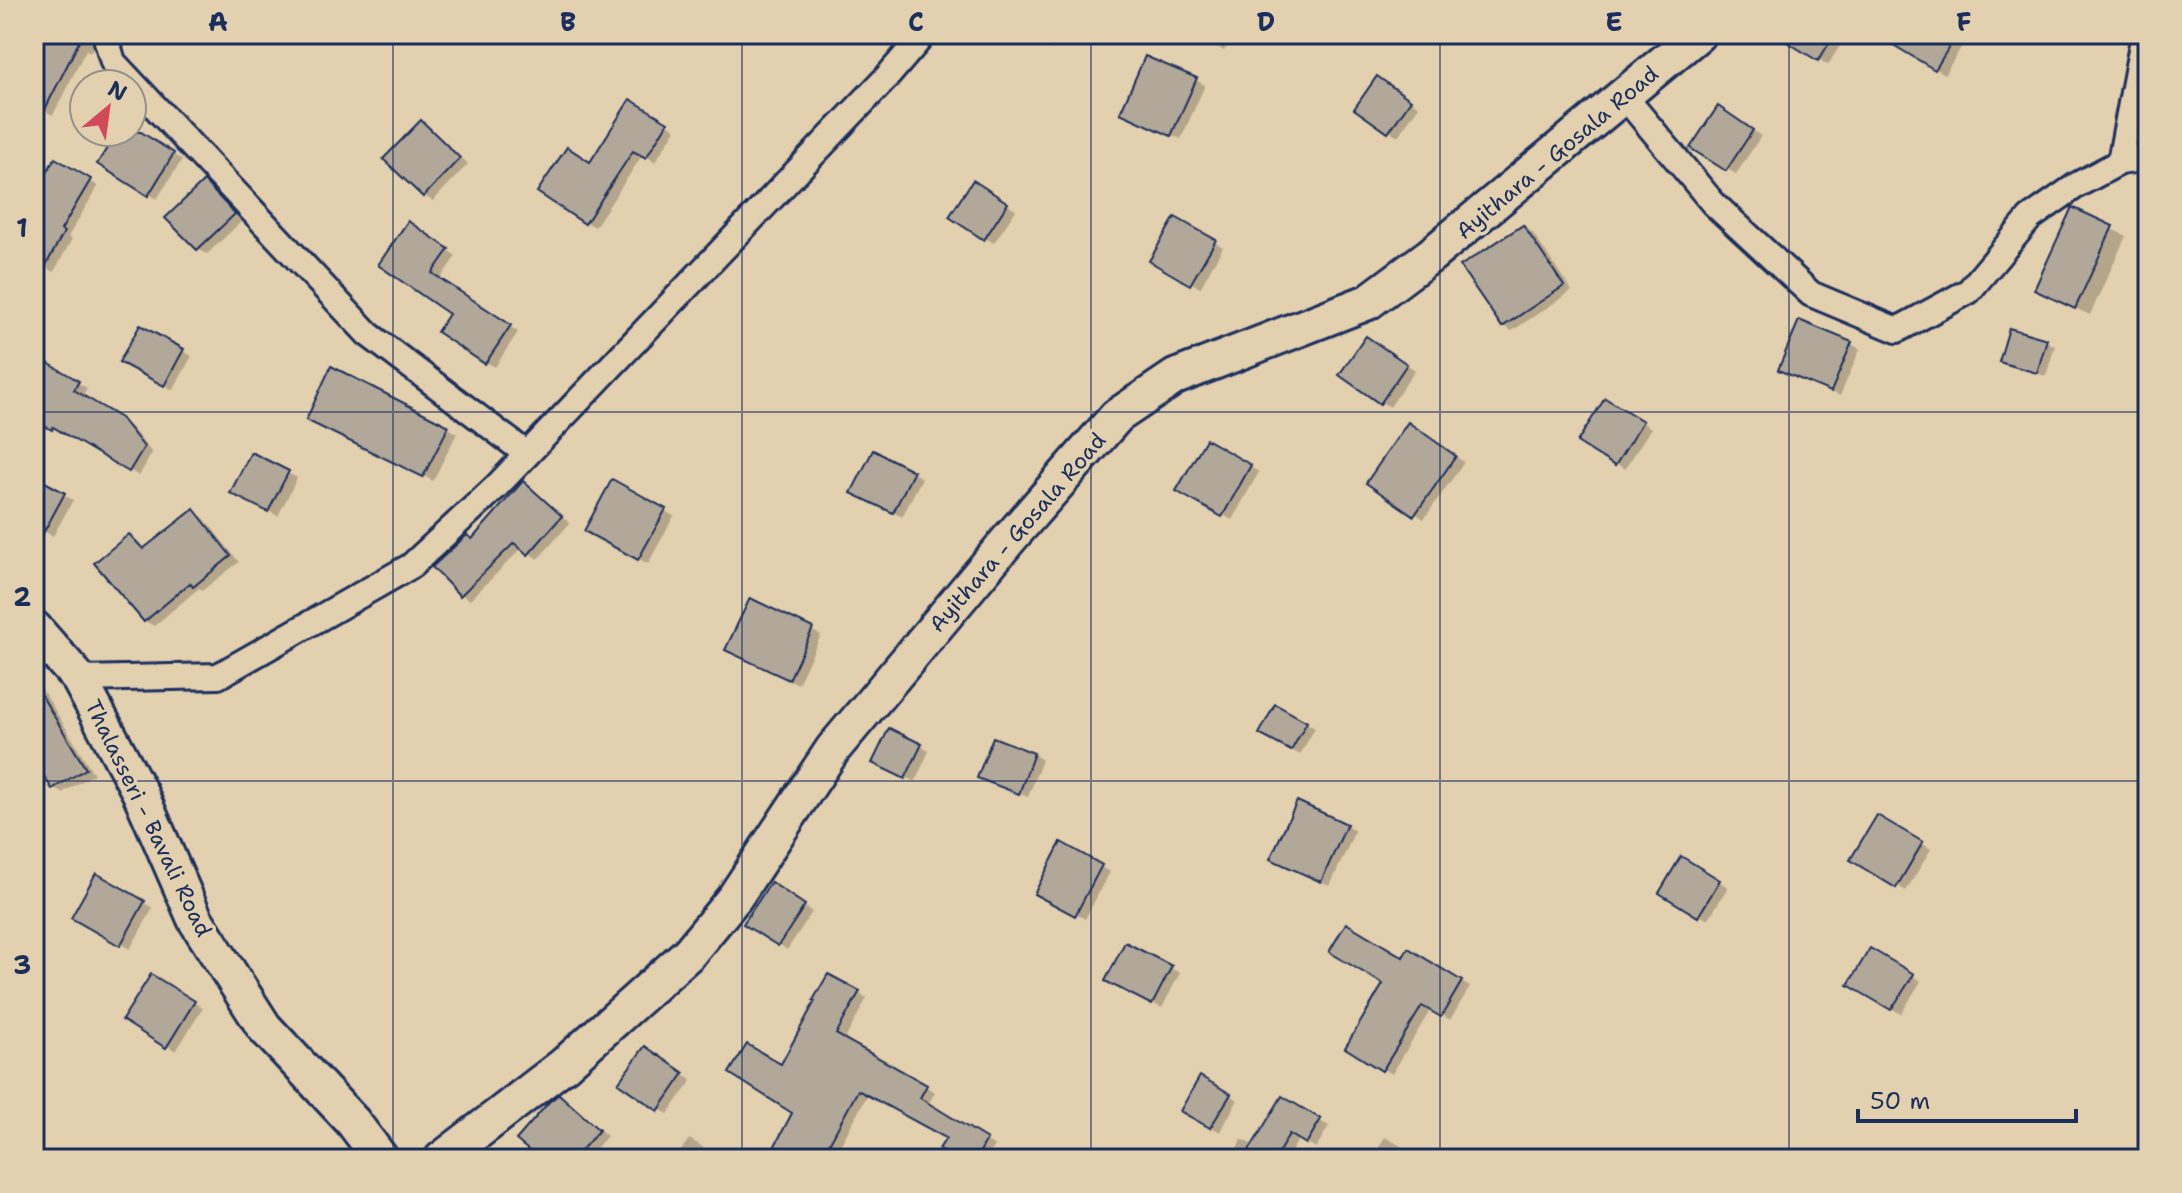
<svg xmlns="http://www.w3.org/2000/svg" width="2182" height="1193" font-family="'Shantell Sans',sans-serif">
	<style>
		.shadow { fill: #0003 }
		.building { fill: #b1a89a; stroke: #1b2f5e; stroke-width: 2 }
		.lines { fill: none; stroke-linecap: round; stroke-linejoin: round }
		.minor-casing { stroke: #1b2f5e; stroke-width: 30 }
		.secondary-casing { stroke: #1b2f5e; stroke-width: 40 }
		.minor { stroke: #e3d0ae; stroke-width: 24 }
		.secondary { stroke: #e3d0ae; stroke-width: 34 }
		.grid { fill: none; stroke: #1b2f5e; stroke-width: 2; stroke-opacity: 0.55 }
		.labels { text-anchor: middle; stroke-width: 7; stroke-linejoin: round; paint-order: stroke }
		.street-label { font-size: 22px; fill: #1b2f5e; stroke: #e3d0ae }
		.neatline { fill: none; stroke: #1b2f5e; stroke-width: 3 }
		.grid-label { font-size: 26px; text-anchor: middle; font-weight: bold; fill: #1b2f5e }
	</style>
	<rect width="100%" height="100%" fill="#e3d0ae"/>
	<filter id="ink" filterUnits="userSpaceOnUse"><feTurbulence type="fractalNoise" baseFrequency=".0125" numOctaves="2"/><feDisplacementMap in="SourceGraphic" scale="16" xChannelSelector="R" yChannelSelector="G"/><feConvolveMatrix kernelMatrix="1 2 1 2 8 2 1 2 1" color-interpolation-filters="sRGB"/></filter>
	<g filter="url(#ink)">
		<!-- shadow -->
		<g class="shadow">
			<polygon points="41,34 100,34 91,52 86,50 53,115 34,106 34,48"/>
			<polygon points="1030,34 1065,34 1053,50"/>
			<polygon points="1197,34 1235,34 1224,51"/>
			<polygon points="1787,34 1847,34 1828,65 1785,38"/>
			<polygon points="1898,34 1969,34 1945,74 1893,43"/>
			<polygon points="1196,80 1205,85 1181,139 1131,117"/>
			<polygon points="1386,84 1419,106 1398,136 1389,131"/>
			<polygon points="631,101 676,129 655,162 643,154 595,227 586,222 591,164"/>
			<polygon points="1727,114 1761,136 1736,174 1727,169"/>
			<polygon points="421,123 430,128 468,164 433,201 424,196 386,159"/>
			<polygon points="132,128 182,160 157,199 100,163 120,132 132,132"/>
			<polygon points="56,160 98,186 68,237 72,239 54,272 34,261 34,210"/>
			<polygon points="205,184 214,189 243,220 207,254 198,249"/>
			<polygon points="983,188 1016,210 994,243 985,238"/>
			<polygon points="2073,210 2126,236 2090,315 2050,297"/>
			<polygon points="1176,220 1223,247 1200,288 1152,260"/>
			<polygon points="1523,227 1532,232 1572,291 1512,331 1503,326"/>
			<polygon points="418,229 456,256 440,279 518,332 495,367 486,362 452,313 380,264"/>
			<polygon points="141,328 192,356 173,390 122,361"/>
			<polygon points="2046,341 2055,346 2046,376 2010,366 2001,361"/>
			<polygon points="1375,344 1415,370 1390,407 1381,402"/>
			<polygon points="1851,344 1860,349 1840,396 1789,375"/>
			<polygon points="34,358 87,388 82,397 130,426 152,453 139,476 63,430 61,433 34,418"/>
			<polygon points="1606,400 1651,428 1625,469 1580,441"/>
			<polygon points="448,428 457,433 433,481 390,458"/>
			<polygon points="1417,430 1464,462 1424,519 1368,483"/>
			<polygon points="1206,441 1259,472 1232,520 1178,490"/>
			<polygon points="252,454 297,478 278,516 241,497"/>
			<polygon points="913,473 922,478 902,517 863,497"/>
			<polygon points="34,478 73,500 53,536 34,526"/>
			<polygon points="612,482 674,516 648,564 587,530"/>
			<polygon points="523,484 532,489 570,523 538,559 522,548 470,600 461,594 473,541"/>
			<polygon points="194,511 203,517 239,562 203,590 199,588 154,626 145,621 130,536 139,542 146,550"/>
			<polygon points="751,601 821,635 798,684 737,655"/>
			<polygon points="34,684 42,689 94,774 62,793 53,788 34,756"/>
			<polygon points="1276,706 1315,728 1300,755 1261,733"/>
			<polygon points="921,746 929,751 915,782 884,767"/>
			<polygon points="1033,754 1042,760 1028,797 989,782"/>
			<polygon points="1878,817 1931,849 1906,891 1852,859"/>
			<polygon points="1346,826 1355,831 1330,886 1282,863"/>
			<polygon points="1062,845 1110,872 1085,919 1036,893"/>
			<polygon points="1682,859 1728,887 1708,920 1662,893"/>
			<polygon points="97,875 153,908 130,949 73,917"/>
			<polygon points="780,890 812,912 787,950 779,944"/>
			<polygon points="1126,945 1180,973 1162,1008 1116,985"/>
			<polygon points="1871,950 1921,981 1901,1014 1851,984"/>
			<polygon points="1409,951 1470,987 1450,1020 1431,1009 1392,1074 1347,1048 1386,983"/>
			<polygon points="151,976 203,1008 176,1051 124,1020"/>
			<polygon points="829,976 867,998 844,1041 935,1092 928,1105 995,1146 987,1159 959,1159 949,1137 868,1094 833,1159 770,1159 795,1112 781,1067"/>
			<polygon points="654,1053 692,1080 668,1114 659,1109"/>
			<polygon points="1201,1079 1238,1100 1220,1132 1182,1110"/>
			<polygon points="1282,1099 1329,1126 1316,1148 1299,1138 1287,1159 1230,1159 1242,1139 1254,1146"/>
			<polygon points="568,1102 607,1136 587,1159 542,1159"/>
			<polygon points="1385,1137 1394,1142 1423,1159 1372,1159"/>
			<polygon points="689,1139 698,1144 720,1159 675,1159"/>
			<polygon points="753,1153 762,1158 763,1159 748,1159"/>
		</g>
		<!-- building -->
		<g class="building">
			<polygon points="34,34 83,34 34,131"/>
			<polygon points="1774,34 1835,34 1818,61"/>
			<polygon points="1875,34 1957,34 1935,70"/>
			<polygon points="1145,56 1197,78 1171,136 1120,113"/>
			<polygon points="1377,76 1411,100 1388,133 1354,109"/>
			<polygon points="630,99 668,122 646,158 633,151 585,224 537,192 567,147 590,162"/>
			<polygon points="1718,106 1753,130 1726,171 1690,148"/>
			<polygon points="421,120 460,158 423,197 383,159"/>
			<polygon points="117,132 141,132 174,153 148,196 97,164"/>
			<polygon points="55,158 91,179 61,230 64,232 34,287 34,194"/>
			<polygon points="973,180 1008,203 984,240 949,217"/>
			<polygon points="204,181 235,214 197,250 165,218"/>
			<polygon points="2072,207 2113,226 2075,309 2034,290"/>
			<polygon points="1175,217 1216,240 1190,285 1149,261"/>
			<polygon points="408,221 449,249 432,273 511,325 485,364 437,332 449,314 378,265"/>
			<polygon points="1523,225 1564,286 1502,327 1460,266"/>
			<polygon points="1799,320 1852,342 1831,392 1778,370"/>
			<polygon points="140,325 184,349 164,386 119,362"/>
			<polygon points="2009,328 2047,339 2037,373 1999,362"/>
			<polygon points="1366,336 1407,364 1380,404 1339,375"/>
			<polygon points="34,355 79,381 74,390 121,418 144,447 129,472 53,427 52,430 34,420"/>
			<polygon points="331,366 449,426 423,477 306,420"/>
			<polygon points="1605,398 1643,421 1615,466 1577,442"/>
			<polygon points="1408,422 1456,456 1414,516 1366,483"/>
			<polygon points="1206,439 1251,465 1222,517 1176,491"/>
			<polygon points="873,450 914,471 893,513 851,493"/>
			<polygon points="251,452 289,471 268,512 230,493"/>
			<polygon points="34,476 65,493 34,550"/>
			<polygon points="612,479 666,509 638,560 584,531"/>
			<polygon points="523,481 562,516 528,555 514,543 460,596 432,567 467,535 472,539"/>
			<polygon points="194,509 231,556 193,587 190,583 144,622 94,563 129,534 143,549"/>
			<polygon points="750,598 813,628 789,680 725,650"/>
			<polygon points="34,683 86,769 52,789 34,760"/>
			<polygon points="1275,704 1307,722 1291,751 1259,734"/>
			<polygon points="889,728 922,744 905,779 872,763"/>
			<polygon points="993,737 1034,753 1019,794 977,778"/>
			<polygon points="1297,801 1347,824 1321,882 1270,859"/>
			<polygon points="1877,815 1923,842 1896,888 1850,860"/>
			<polygon points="1061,842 1102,865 1075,916 1034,894"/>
			<polygon points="1681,856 1720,880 1698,917 1659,893"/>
			<polygon points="96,873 145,901 120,946 71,918"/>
			<polygon points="771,882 805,905 778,946 743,924"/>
			<polygon points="1346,923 1403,957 1408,948 1462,981 1441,1017 1422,1006 1382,1071 1345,1048 1383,984 1329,952"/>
			<polygon points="1125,942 1172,966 1152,1005 1105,981"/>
			<polygon points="1870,948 1914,974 1891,1010 1848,985"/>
			<polygon points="151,974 195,1001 166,1048 122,1020"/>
			<polygon points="828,974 860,991 836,1034 927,1085 920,1098 987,1139 976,1159 955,1159 939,1149 946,1138 858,1090 821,1159 768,1159 792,1113 729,1073 747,1044 781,1064 815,1001 813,1000"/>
			<polygon points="645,1046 684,1073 658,1111 618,1083"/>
			<polygon points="1200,1076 1231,1094 1210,1128 1180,1111"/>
			<polygon points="559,1094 599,1130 574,1159 539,1159 516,1140 549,1102"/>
			<polygon points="1282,1096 1321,1119 1306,1144 1289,1134 1275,1159 1244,1159"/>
		</g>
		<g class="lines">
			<defs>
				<g id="minor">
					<polyline points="105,34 113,62 368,334 527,454"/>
					<polyline points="1624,96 1713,203 1811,294 1897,330 1969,291 2030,218 2077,185 2120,162 2148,158"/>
					<polyline points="2120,162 2144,34"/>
					<polyline points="79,679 218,676 411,566 496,487 887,77 924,34"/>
				</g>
				<g id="secondary">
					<polyline points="34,628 79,679 140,793 195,919 264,1027 353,1122 381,1159"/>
					<polyline points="442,1159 564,1065 689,953 735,897 833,749 1010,538 1117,416 1175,377 1368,302 1431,255 1698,34"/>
				</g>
			</defs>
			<!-- minor casing -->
			<use href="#minor" class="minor-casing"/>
			<!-- secondary casing -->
			<use href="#secondary" class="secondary-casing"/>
			<!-- minor -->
			<use href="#minor" class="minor"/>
			<!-- secondary -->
			<use href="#secondary" class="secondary"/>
		</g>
	</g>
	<!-- grid -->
	<path class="grid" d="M 393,34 L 393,1159M 742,34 L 742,1159M 1091,34 L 1091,1159M 1440,34 L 1440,1159M 1789,34 L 1789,1159M 34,412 L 2148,412M 34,781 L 2148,781"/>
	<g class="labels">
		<!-- street labels -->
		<g class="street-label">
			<text transform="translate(1557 152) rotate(-40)" y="8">Ayithara - Gosala Road</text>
			<text transform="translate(1017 532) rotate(-49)" y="8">Ayithara - Gosala Road</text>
			<text transform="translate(149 818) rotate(64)" y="8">Thalasseri - Bavali Road</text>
		</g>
	</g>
	<!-- margin -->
	<rect width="2182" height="1193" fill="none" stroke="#e3d0ae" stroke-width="88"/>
	<!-- north arrow -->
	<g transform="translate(108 108) rotate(29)"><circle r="38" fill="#e3d0ae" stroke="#93908e" stroke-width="2"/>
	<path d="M0-6L14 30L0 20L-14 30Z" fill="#d1495b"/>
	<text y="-12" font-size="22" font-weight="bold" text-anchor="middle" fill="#1b2f5e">N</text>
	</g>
	<!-- scale -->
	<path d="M1858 1109v12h218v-12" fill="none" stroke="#1b2f5e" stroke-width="4"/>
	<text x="1870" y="1109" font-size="24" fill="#1b2f5e" stroke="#e3d0ae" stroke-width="6" paint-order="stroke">50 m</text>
	<rect x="44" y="44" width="2094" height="1105" class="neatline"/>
	<g class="grid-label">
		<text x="218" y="31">A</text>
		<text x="568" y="31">B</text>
		<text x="916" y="31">C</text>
		<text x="1266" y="31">D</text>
		<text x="1614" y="31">E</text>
		<text x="1964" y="31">F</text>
		<text x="22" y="237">1</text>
		<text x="22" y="606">2</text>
		<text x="22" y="974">3</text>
	</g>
</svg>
